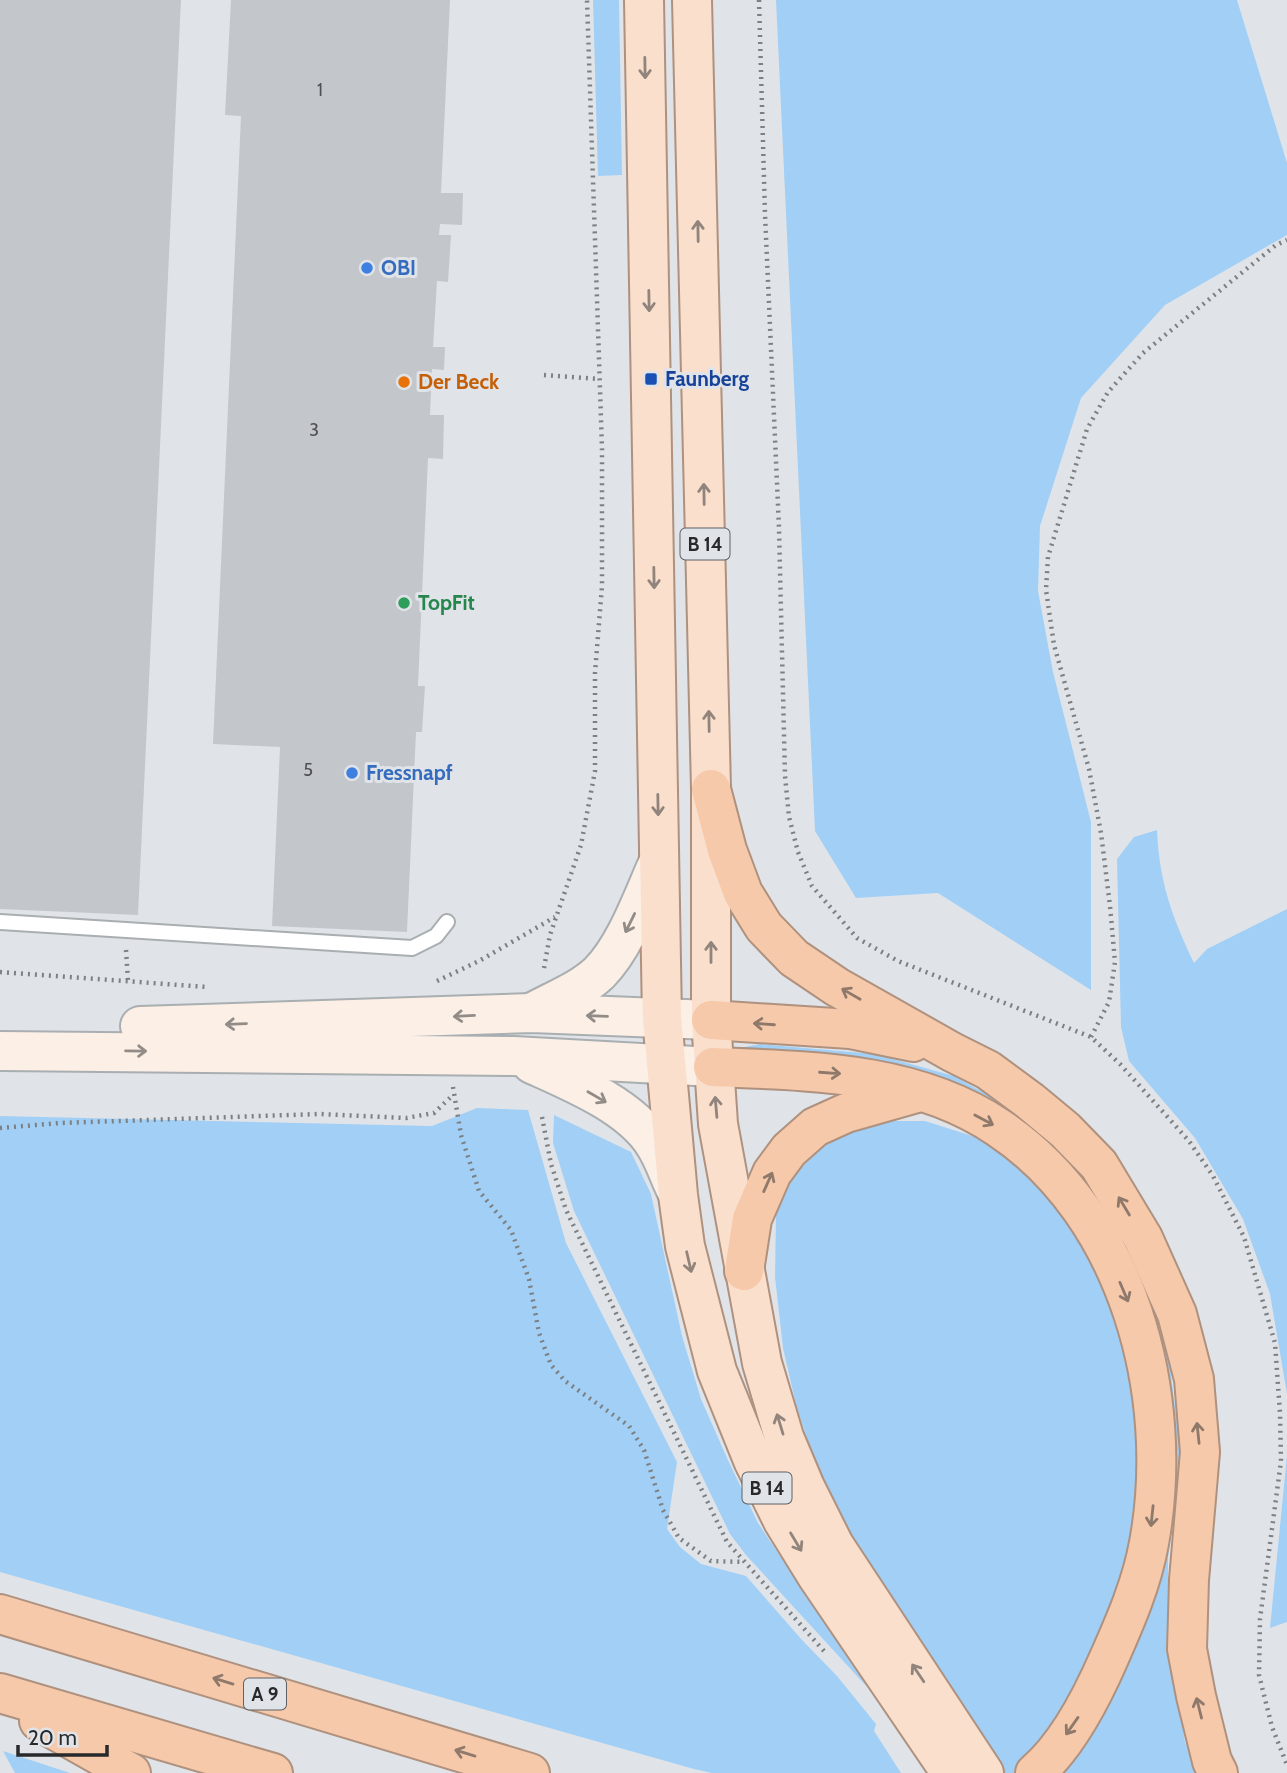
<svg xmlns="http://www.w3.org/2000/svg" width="1287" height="1773" font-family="Cabin,sans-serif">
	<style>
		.green { fill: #a2cff6 }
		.building { fill: #c3c7cb }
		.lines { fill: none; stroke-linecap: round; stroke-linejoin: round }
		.lane-casing { stroke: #a9aeb1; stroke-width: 18 }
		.secondary-casing { stroke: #a9aeb1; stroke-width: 42 }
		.primary-casing { stroke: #ae917e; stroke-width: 42 }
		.highway-casing { stroke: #ae917e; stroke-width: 42 }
		.path { stroke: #7d8083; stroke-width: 4.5; stroke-dasharray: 2 5; stroke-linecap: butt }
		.lane { stroke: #fff; stroke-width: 14 }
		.secondary { stroke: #fcefe6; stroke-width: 38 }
		.primary { stroke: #fadfcd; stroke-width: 38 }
		.highway { stroke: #f6c9ab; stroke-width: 38 }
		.oneway { stroke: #91847c }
		.oneway2 { stroke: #928c88 }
		.oneway3 { stroke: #8f796b }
		.shop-dot { fill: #3f7fe0; stroke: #e0e4e8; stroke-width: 2.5 }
		.transit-dot { fill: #1a4fb4; stroke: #e0e4e8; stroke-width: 2.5 }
		.food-dot { fill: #e8710a; stroke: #e0e4e8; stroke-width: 2.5 }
		.leisure-dot { fill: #2e9e5b; stroke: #e0e4e8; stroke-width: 2.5 }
		.labels { text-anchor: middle; stroke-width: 6; stroke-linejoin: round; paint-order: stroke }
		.number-label { font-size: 18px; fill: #4f5053 }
		.shield { fill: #e0e4e8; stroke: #5f6164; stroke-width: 2 }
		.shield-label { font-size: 19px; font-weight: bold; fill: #28292b }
		.shop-label { font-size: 21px; font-weight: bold; fill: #366cbe; stroke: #e0e4e8; text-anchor: start }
		.transit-label { font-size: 21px; font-weight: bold; fill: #164399; stroke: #e0e4e8; text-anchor: start }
		.food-label { font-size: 21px; font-weight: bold; fill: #c56008; stroke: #e0e4e8; text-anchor: start }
		.leisure-label { font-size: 21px; font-weight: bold; fill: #27864d; stroke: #e0e4e8; text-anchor: start }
	</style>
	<rect width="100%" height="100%" fill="#e0e4e8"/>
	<!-- green -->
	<g class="green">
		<polygon points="593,0 619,0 622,175 598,176"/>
		<polygon points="776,0 1237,0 1287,163 1287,235 1165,305 1081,398 1040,526 1038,591 1053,672 1091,822 1091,990 938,893 856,898 815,831"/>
		<path d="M 1157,830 C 1159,881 1172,917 1194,963 L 1207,949 L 1287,909 L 1287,1394 L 1270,1294 L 1243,1219 L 1195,1138 L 1129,1061 L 1121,1027 L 1117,859 L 1134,837 Z"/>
		<polygon points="760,1044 874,1054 954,1076 1027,1117 1087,1177 1131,1247 1169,1360 1181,1453 1168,1558 1168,1610 1173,1670 1185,1742 1198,1773 1054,1773 1119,1674 1165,1379 1012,1119 747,1055 740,1048"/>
		<polygon points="477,1108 528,1110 566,1243 677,1462 667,1529 680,1547 701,1564 746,1576 802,1640 837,1676 876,1724 874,1731 901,1773 712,1773 694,1769 0,1572 0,1116 432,1126"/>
		<polygon points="554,1115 631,1152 651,1194 682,1336 701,1399 727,1458 758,1523 868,1688 746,1555 730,1534 574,1211 553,1143"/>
		<polygon points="870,1121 925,1121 982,1139 1033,1176 1077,1227 1110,1303 1133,1385 1138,1470 1125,1571 1096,1657 1060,1716 1015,1773 1005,1773 968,1721 842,1524 819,1473 797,1409 783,1348 775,1277 776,1215 790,1179 827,1142"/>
		<polygon points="1287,1455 1287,1622 1270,1628"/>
		<polygon points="3,1751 70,1773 15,1773"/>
	</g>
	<!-- building -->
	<g class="building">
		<polygon points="0,0 181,0 138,915 0,909"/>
		<polygon points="231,0 450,0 441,193 463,193 462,225 440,224 439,235 451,235 448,282 437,281 433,347 445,347 444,370 432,369 430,415 444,415 443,459 428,458 418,686 425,686 422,732 416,732 407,932 272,926 280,747 213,744 241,116 225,115"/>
	</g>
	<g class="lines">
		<defs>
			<polyline id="lane" points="0,922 412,948 436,936 447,922"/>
			<g id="secondary">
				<path d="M 533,1012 C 555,1000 581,990 599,973 C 626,946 643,896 659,861"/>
				<polyline points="140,1026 532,1013 711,1020"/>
				<polyline points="0,1051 514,1056 713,1067"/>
				<path d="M 532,1064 C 572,1082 631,1106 655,1145 C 664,1159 669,1176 676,1190"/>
			</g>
			<g id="primary">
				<polyline points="644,0 662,1018 678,1195 685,1246 717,1371 753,1460 783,1521 817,1576 951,1773"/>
				<polyline points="692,0 711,789 711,1020 718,1124 762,1363 784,1437 805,1487 834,1545 984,1773"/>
			</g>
			<g id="highway">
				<polyline points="711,789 727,850 743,893 764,927 794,958 837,987 952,1052 988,1070 1030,1101 1065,1130 1099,1165 1143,1238 1177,1314 1194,1379 1200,1452 1189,1580 1187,1649 1196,1696 1212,1761 1218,1773"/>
				<polyline points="711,1020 850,1029 913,1042"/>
				<path d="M 713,1067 C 810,1071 915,1071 999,1128 C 1129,1215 1176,1396 1149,1543 C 1142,1583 1125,1622 1109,1658 C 1092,1697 1067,1746 1035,1773"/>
				<polyline points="744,1271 752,1219 772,1173 789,1150 815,1127 846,1113 920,1092"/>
				<polyline points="0,1614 530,1773"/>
				<polyline points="0,1693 273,1773"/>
				<polyline points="39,1721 131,1773"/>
			</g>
		</defs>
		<!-- lane casing -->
		<use href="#lane" class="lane-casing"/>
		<!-- secondary casing -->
		<use href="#secondary" class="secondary-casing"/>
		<!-- primary casing -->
		<use href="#primary" class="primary-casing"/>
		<!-- highway casing -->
		<use href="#highway" class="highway-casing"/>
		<!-- path -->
		<g class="path">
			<polyline points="759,0 765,214 779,528 785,776 789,817 798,852 812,886 857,938 898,961 1091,1037 1120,1064 1189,1141 1213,1176 1244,1237 1275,1343 1280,1413 1281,1461 1260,1619 1259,1675 1272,1727 1287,1765"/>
			<polyline points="544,375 599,379"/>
			<polyline points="126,950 128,981"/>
			<polyline points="544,968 550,935 581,845 595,771 595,673 602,586 602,449 587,0"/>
			<polyline points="0,972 207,987"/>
			<polyline points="437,981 479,961 555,917"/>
			<polyline points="1091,1037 1109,1002 1115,962 1110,906 1101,833 1089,769 1054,645 1046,590 1048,557 1087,429 1108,392 1143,353 1276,245 1287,240"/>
			<polyline points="453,1087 461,1135 479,1191 511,1230 529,1279 539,1333 551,1365 565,1381 629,1426 644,1450 663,1510 679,1538 711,1561 744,1562"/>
			<polyline points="542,1117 551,1164 566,1210 727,1542 824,1651"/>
			<polyline points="0,1128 60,1123 319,1114 406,1118 434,1113 453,1095"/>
		</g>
		<!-- lane -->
		<use href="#lane" class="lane"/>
		<!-- secondary -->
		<use href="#secondary" class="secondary"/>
		<!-- primary -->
		<use href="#primary" class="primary"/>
		<!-- highway -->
		<use href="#highway" class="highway"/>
	</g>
	<!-- one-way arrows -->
	<defs><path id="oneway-shaft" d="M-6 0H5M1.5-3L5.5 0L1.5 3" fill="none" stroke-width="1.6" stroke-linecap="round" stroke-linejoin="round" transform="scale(1.75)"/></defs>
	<g class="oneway">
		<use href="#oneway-shaft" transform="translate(645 68) rotate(89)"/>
		<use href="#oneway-shaft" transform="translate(698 231) rotate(-91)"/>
		<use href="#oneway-shaft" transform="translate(649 301) rotate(89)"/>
		<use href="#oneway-shaft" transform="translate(704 494) rotate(-91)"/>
		<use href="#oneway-shaft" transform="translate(654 578) rotate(89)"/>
		<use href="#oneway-shaft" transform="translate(709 721) rotate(-91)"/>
		<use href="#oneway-shaft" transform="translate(658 805) rotate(89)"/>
		<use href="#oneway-shaft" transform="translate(711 952) rotate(-90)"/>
		<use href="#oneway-shaft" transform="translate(716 1107) rotate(-95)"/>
		<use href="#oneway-shaft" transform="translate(689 1262) rotate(77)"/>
		<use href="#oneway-shaft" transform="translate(780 1424) rotate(-107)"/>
		<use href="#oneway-shaft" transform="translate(796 1542) rotate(59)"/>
		<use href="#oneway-shaft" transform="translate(918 1673) rotate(-124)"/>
	</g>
	<g class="oneway2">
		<use href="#oneway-shaft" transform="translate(630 923) rotate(116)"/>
		<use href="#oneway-shaft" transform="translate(464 1016) rotate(177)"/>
		<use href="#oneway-shaft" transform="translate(597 1016) rotate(-178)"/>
		<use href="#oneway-shaft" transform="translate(236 1024) rotate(178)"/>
		<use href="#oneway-shaft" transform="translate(136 1051) rotate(1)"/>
		<use href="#oneway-shaft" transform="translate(597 1097) rotate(30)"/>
	</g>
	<g class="oneway3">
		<use href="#oneway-shaft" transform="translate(851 994) rotate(-150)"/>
		<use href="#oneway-shaft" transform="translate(764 1024) rotate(-176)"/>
		<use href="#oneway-shaft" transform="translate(830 1073) rotate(4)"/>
		<use href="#oneway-shaft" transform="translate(984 1120) rotate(28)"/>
		<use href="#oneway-shaft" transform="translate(768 1182) rotate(-66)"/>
		<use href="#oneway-shaft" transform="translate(1124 1206) rotate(-121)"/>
		<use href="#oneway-shaft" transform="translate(1124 1292) rotate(67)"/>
		<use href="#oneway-shaft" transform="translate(1198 1433) rotate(-96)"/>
		<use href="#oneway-shaft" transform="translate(1152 1516) rotate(96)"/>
		<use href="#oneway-shaft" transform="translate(223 1681) rotate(-163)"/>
		<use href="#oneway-shaft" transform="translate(1199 1708) rotate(-104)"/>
		<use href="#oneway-shaft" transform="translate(1072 1726) rotate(125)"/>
		<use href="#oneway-shaft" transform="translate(465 1753) rotate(-163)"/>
	</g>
	<!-- markers -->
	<g class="shop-dot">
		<circle cx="367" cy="268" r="7"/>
		<circle cx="352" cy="773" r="7"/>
	</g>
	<rect class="transit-dot" x="644" y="372" width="14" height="14" rx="3.5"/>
	<circle class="food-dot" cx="404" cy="382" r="7"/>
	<circle class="leisure-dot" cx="404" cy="603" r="7"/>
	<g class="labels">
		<!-- number labels -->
		<g class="number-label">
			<text x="320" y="96">1</text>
			<text x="314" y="436">3</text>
			<text x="308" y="776">5</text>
		</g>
		<!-- shield labels -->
		<g class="shield">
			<rect x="680.5" y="528.5" width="49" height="31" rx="5"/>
			<rect x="742.5" y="1472.5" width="49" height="31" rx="5"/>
			<rect x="244" y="1678.5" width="42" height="31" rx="5"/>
		</g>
		<g class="shield-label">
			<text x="705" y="551">B 14</text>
			<text x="767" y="1495">B 14</text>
			<text x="265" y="1701">A 9</text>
		</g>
		<!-- shop labels -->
		<g class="shop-label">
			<text x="381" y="275">OBI</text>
			<text x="366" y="780">Fressnapf</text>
		</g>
		<!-- transit labels -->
		<g class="transit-label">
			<text x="665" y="386">Faunberg</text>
		</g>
		<!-- food labels -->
		<g class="food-label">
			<text x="418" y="389">Der Beck</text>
		</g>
		<!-- leisure labels -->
		<g class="leisure-label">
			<text x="418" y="610">TopFit</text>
		</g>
	</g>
	<!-- scale -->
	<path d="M18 1745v10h89v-10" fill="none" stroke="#28292b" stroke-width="3.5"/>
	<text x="28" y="1745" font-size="21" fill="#28292b" stroke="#e0e4e8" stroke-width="5" paint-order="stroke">20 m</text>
</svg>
